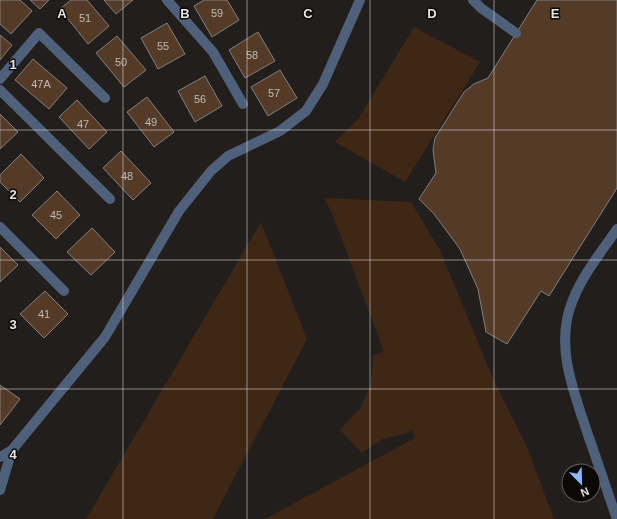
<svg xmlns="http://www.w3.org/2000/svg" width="617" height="519" font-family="Arial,sans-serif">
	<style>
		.green { fill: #3e2714 }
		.building { fill: #533b27; stroke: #84807d }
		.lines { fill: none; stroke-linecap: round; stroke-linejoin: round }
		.minor { stroke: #4e607a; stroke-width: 10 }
		.grid { fill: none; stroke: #e7e4e3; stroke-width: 1; stroke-opacity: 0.55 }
		.labels { text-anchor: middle; stroke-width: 3; stroke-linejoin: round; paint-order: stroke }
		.number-label { font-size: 11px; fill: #c2bab4 }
		.grid-label { font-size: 13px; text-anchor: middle; font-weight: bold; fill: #e7e4e3; stroke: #0a0908; stroke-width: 3; stroke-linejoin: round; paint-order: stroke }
	</style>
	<rect width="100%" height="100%" fill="#221e1c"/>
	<!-- green -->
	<g class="green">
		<polygon points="414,27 480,62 405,182 335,142 358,119"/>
		<polygon points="324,198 411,202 440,250 494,381 527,447 554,519 265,519 415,438 412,429 408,433 383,439 362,453 340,430 361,407 371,383 373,355 384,352 332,213"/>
		<polygon points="261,222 307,339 213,519 86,519"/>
	</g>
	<!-- building -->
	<g class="building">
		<polygon points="0,0 20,0 32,11 11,34 0,24"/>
		<polygon points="30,0 49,0 40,9"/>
		<polygon points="71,0 87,0 109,26 88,44 60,9"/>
		<polygon points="104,0 133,0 116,14"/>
		<polygon points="204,0 227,0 239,20 212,37 194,6"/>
		<polygon points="537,0 617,0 617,188 549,296 541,291 507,344 486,332 478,289 460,249 434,214 419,199 436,173 433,150 435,138 464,92 474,84 488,78"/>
		<polygon points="167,23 185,54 158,69 141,38"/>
		<polygon points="258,32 275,61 245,78 229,50"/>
		<polygon points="0,35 12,45 0,60"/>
		<polygon points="117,36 146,70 124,87 96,53"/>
		<polygon points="33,59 67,88 49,109 15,80"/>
		<polygon points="280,70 297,98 268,116 251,87"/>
		<polygon points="205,76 222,106 195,122 178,91"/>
		<polygon points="147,97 174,132 154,147 127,112"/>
		<polygon points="77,100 107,132 89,149 59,117"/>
		<polygon points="0,114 18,132 0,149"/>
		<polygon points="121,151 151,183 133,200 103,168"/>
		<polygon points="21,154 44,178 20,202 0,182 0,175"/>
		<polygon points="57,191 80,215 56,239 32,215"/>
		<polygon points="92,228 115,252 91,275 67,252"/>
		<polygon points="0,247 18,265 0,282"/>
		<polygon points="45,291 68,314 44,338 20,314"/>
		<polygon points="0,385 20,399 0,425"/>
	</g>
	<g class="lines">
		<!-- minor -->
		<g class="minor">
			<polyline points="167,0 213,52 243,104"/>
			<polyline points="473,0 481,8 516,33"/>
			<polyline points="0,79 39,33 105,98"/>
			<polyline points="0,90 110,199"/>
			<polyline points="0,227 64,291"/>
			<polyline points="0,457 12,450 105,337 179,211 211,171 228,156 280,131 306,111 323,84 360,0"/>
			<polyline points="0,490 12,450"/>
			<path d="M 617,519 C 607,491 598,463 588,435 C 575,394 556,351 570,308 C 579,279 600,254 617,229"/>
		</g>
	</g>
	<!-- grid -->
	<path class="grid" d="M 123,0 L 123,519M 247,0 L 247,519M 370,0 L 370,519M 494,0 L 494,519M 0,130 L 617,130M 0,260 L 617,260M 0,389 L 617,389"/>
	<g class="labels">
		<!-- number labels -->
		<g class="number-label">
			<text x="217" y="17">59</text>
			<text x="85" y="22">51</text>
			<text x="163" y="50">55</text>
			<text x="252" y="59">58</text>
			<text x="121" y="66">50</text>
			<text x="41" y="88">47A</text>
			<text x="274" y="97">57</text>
			<text x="200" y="103">56</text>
			<text x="151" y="126">49</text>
			<text x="83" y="128">47</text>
			<text x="127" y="180">48</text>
			<text x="56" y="219">45</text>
			<text x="44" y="318">41</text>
		</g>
	</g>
	<g class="grid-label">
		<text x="62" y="18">A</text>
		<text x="185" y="18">B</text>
		<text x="308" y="18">C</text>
		<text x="432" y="18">D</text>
		<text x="555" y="18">E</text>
		<text x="13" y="69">1</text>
		<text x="13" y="199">2</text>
		<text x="13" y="329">3</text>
		<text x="13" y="459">4</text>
	</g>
	<!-- north arrow -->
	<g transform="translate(581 483) rotate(157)"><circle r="19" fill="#0a0908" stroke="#626160"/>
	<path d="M0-3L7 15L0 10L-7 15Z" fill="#8db9fc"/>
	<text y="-6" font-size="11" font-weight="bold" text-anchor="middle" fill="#e7e4e3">N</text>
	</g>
</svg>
